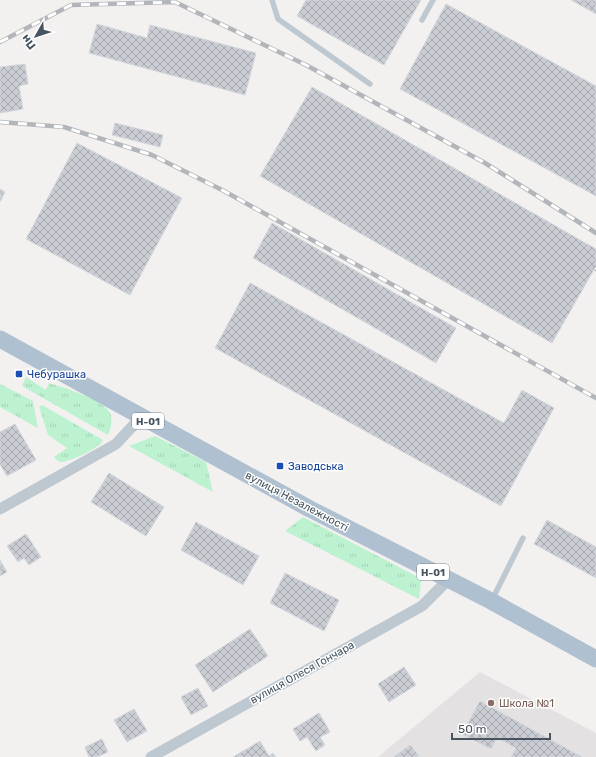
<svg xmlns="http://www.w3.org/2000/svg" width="596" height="757" font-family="Rubik,sans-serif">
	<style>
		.education { fill: #e4e1e2 }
		.grass { fill: url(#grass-tufts) }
		.building { fill: url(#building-cross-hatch); stroke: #d4d7dc }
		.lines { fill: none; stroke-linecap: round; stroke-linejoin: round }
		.lane { stroke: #bdc8d0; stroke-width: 5.5 }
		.street { stroke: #bdc8d0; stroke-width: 11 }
		.primary { stroke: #afc0d0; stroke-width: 17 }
		.rail-casing { stroke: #b2b6bb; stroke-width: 4.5 }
		.rail { stroke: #fff; stroke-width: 3; stroke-dasharray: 9; stroke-linecap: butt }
		.transit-dot { fill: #1a4fb4; stroke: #fff; stroke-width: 1.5 }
		.education-dot { fill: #8d6e63; stroke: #fff; stroke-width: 1.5 }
		.labels { text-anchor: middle; stroke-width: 3; stroke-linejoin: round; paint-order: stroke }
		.shield { fill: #fff; stroke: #7e878f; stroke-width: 1 }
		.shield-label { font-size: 10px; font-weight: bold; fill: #47545f }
		.transit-label { font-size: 11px; fill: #164399; stroke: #fff; text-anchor: start }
		.street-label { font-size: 11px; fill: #47545f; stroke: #fff }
		.education-label { font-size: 11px; fill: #785e54; stroke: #fff; text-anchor: start }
	</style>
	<defs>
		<pattern id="grass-tufts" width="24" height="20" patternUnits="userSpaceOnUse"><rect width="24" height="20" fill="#bdf2d1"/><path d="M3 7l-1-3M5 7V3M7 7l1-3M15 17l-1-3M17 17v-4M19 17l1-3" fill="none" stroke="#a4d1b6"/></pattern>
		<pattern id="building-cross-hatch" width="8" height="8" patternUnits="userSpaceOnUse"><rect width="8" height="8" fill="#cacdd3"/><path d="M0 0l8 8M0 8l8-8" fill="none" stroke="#a6a9ae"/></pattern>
	</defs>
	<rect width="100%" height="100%" fill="#f3f0f0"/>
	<!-- education -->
	<polygon class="education" points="480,672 596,733 596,757 378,757"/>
	<!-- grass -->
	<g class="grass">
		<path d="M 26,377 L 46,390 L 49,383 C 63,387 104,400 110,413 C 113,420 111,428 108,435 L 22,386 Z"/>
		<polygon points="0,384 33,401 38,428 0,407"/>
		<path d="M 42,405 L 103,440 C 100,448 71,461 62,462 C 58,462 56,459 54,457 L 67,448 L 48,435 L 39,407 Z"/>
		<polygon points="155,436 206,462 213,492 129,446"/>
		<polygon points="303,517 416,576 421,581 419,599 285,531"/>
	</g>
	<!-- building -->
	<g class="building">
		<polygon points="306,0 421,0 384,65 297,16"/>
		<polygon points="571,0 596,0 596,14"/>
		<polygon points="446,4 596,86 596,196 400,89"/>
		<polygon points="97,24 147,38 150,25 256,53 245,95 89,53"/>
		<polygon points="25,64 28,84 19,86 23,109 0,113 0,67"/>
		<polygon points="312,87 596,249 596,266 552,343 260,176"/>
		<polygon points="115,123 163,135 160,147 112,135"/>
		<polygon points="77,143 182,198 130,295 26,239"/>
		<polygon points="0,189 5,192 0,202"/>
		<polygon points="272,223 456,328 436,363 253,258"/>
		<polygon points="250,283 504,423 522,390 554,408 501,506 215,348"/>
		<polygon points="15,424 36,460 7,476 0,464 0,432"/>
		<polygon points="109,473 164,507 146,536 91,502"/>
		<polygon points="547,520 596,547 596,578 534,544"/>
		<polygon points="196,522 259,556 243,585 181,550"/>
		<polygon points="26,534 41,557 29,565 24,558 18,562 7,546"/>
		<polygon points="0,560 7,572 0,576"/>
		<polygon points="285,573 339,600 324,631 270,603"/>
		<polygon points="250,629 268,656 213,692 195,665"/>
		<polygon points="404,667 416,685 389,702 378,684"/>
		<polygon points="198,688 208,706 191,715 181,697"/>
		<polygon points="480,701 582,757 511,757 516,748 497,738 491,749 462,734"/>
		<polygon points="134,709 147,731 127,742 114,720"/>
		<polygon points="319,713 330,732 320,737 325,745 316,751 307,737 300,741 293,729"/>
		<polygon points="102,739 108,752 97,757 89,757 85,747"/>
		<polygon points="260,741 269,756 273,753 276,757 233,757"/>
		<polygon points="410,745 419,756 417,757 394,757"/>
	</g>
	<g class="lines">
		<!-- lane -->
		<g class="lane">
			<polyline points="272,0 278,19 370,84"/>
			<polyline points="422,20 433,0"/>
			<polyline points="492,600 523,538"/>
		</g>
		<!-- street -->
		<g class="street">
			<polyline points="0,509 116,444 141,417"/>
			<polyline points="151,757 422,606 448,580"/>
		</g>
		<!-- primary -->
		<polyline class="primary" points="0,339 310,509 491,601 596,659"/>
		<defs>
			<g id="rail">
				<polyline points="0,42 71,5 175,2 306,65 485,163 596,233"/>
				<polyline points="0,122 64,127 152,155 224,191 596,398"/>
				<polyline points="595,268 596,269"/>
			</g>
		</defs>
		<!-- rail casing -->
		<use href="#rail" class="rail-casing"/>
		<!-- rail -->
		<use href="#rail" class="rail"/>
	</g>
	<!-- markers -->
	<g class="transit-dot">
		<rect x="15" y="370" width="8" height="8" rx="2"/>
		<rect x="276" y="462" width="8" height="8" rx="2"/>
	</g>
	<circle class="education-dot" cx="491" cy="703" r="4"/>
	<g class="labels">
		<!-- shield labels -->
		<g class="shield">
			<rect x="132" y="413" width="32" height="16" rx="3"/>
			<rect x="417" y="564" width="32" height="16" rx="3"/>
		</g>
		<g class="shield-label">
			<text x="148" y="425">Н-01</text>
			<text x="433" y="576">Н-01</text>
		</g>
		<!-- transit labels -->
		<g class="transit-label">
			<text x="27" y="378">Чебурашка</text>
			<text x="288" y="470">Заводська</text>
		</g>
		<!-- street labels -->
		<g class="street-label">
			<text transform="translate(297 501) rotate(28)" y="4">вулиця Незалежності</text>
			<text transform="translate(302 672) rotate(-29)" y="4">вулиця Олеся Гончара</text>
		</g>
		<!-- education labels -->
		<g class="education-label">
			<text x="499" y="707">Школа №1</text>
		</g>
	</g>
	<!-- north arrow -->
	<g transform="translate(36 36) rotate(231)" stroke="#ffffff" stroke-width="3" paint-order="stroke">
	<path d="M0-3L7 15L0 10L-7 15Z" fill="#47545f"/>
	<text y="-6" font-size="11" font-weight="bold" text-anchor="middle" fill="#47545f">Пн</text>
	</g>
	<!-- scale -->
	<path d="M452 733v6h98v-6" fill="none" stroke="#47545f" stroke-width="2"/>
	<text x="458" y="733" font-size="12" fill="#47545f" stroke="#ffffff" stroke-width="3" paint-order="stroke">50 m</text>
</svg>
